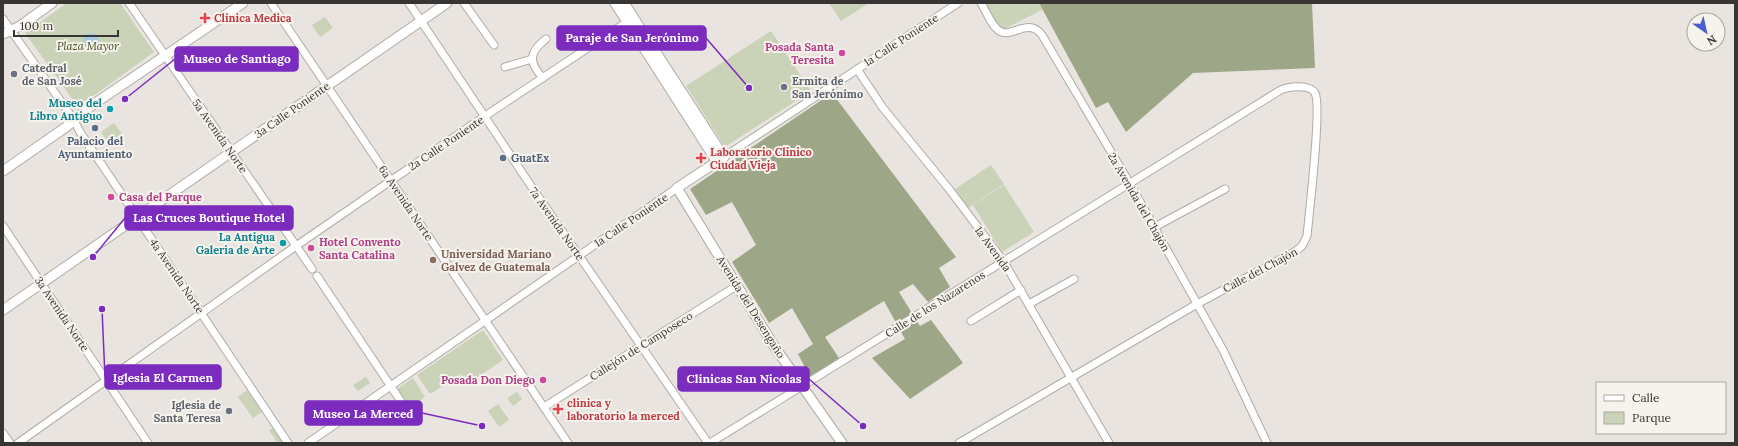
<svg xmlns="http://www.w3.org/2000/svg" width="1738" height="446" font-family="Lora,serif">
	<style>
		.green { fill: #cad2b8 }
		.forest { fill: #9da787 }
		.water { fill: #aac8df }
		.lines { fill: none; stroke-linecap: round; stroke-linejoin: round }
		.minor-casing { stroke: #afaba5; stroke-width: 9 }
		.major-casing { stroke: #afaba5; stroke-width: 11 }
		.minor { stroke: #fff; stroke-width: 7 }
		.major { stroke: #fff; stroke-width: 9 }
		.health-dot { fill: #e0444e; stroke: #f6f2ec; stroke-width: 1.5 }
		.hotel-dot { fill: #d1479c; stroke: #f6f2ec; stroke-width: 1.5 }
		.worship-dot { fill: #6b7280; stroke: #f6f2ec; stroke-width: 1.5 }
		.culture-dot { fill: #0f9aa8; stroke: #f6f2ec; stroke-width: 1.5 }
		.service-dot { fill: #5c6f8a; stroke: #f6f2ec; stroke-width: 1.5 }
		.education-dot { fill: #8d6e63; stroke: #f6f2ec; stroke-width: 1.5 }
		.labels { text-anchor: middle; stroke-width: 4; stroke-linejoin: round; paint-order: stroke }
		.health-label { font-size: 11px; font-weight: bold; fill: #be3a42; stroke: #f6f2ec; text-anchor: start }
		.street-label { font-size: 11px; fill: #383634; stroke: #f6f2ec }
		.park-label { font-size: 11px; font-style: italic; fill: #3b4713; stroke: #f6f2ec }
		.hotel-label { font-size: 11px; font-weight: bold; fill: #b23c85; stroke: #f6f2ec; text-anchor: end }
		.worship-label { font-size: 11px; font-weight: bold; fill: #5b616d; stroke: #f6f2ec; text-anchor: start }
		.culture-label { font-size: 11px; font-weight: bold; fill: #0d838f; stroke: #f6f2ec; text-anchor: end }
		.service-label { font-size: 11px; font-weight: bold; fill: #4e5e75; stroke: #f6f2ec }
		.education-label { font-size: 11px; font-weight: bold; fill: #785e54; stroke: #f6f2ec; text-anchor: start }
		.leader { fill: none; stroke: #7b2cbf; stroke-width: 1.5 }
		.callout-dot { fill: #7b2cbf; stroke: #f6f2ec; stroke-width: 1.5 }
		.callout { fill: #7b2cbf; stroke: #7b2cbf; stroke-width: 1.5 }
		.callout-label { font-size: 12px; text-anchor: middle; font-weight: bold; fill: #fff }
	</style>
	<rect width="100%" height="100%" fill="#e9e4df"/>
	<!-- green -->
	<g class="green">
		<polygon points="67,3 120,3 154,52 78,107 25,33"/>
		<polygon points="829,3 869,3 841,21"/>
		<polygon points="985,3 1039,3 1042,10 1004,29 998,26"/>
		<polygon points="325,17 333,28 320,37 312,25"/>
		<polygon points="771,31 811,91 725,147 686,86"/>
		<polygon points="114,123 123,135 110,145 101,132"/>
		<polygon points="991,165 1004,184 968,208 955,189"/>
		<polygon points="1004,185 1034,232 1002,252 973,205"/>
		<polygon points="483,330 503,360 467,384 460,374 432,393 429,393 417,375"/>
		<polygon points="366,377 370,383 358,391 353,385"/>
		<polygon points="413,378 425,397 409,408 397,389"/>
		<polygon points="247,390 262,412 253,418 238,397"/>
		<polygon points="517,392 522,399 513,406 507,398"/>
		<polygon points="498,404 509,420 499,427 488,411"/>
		<polygon points="273,428 283,443 278,443 270,432 269,430"/>
	</g>
	<!-- forest -->
	<g class="forest">
		<polygon points="1039,3 1312,3 1315,68 1193,73 1126,132 1108,102 1096,108"/>
		<polygon points="832,93 956,257 939,268 950,287 928,302 913,284 899,292 920,326 931,320 963,363 910,399 872,358 905,339 884,301 825,337 839,358 810,377 798,354 813,344 792,308 769,323 732,262 756,245 732,202 706,215 690,189"/>
	</g>
	<!-- water -->
	<circle class="water" cx="91" cy="41" r="8"/>
	<g class="lines">
		<defs>
			<g id="minor">
				<polyline points="129,3 312,269"/>
				<polyline points="271,3 568,443"/>
				<polyline points="409,3 531,186 708,443"/>
				<polyline points="464,3 494,45"/>
				<path d="M 981,3 C 986,11 990,22 996,28 C 1009,43 1027,15 1042,35 L 1130,184 L 1223,350 L 1267,443"/>
				<polyline points="3,19 74,120 80,132 288,443"/>
				<polyline points="505,67 532,59"/>
				<polyline points="857,69 883,108 949,189 1004,262 1109,443"/>
				<path d="M 543,78 C 528,62 529,52 546,39"/>
				<polyline points="724,157 958,3"/>
				<polyline points="3,226 148,443"/>
				<polyline points="1153,228 1225,189"/>
				<polyline points="317,276 404,406"/>
				<polyline points="1029,304 1074,279"/>
				<polyline points="971,321 1021,290"/>
				<polyline points="544,407 738,285"/>
				<polyline points="3,433 10,443"/>
				<polyline points="18,443 296,246 485,116 630,20"/>
				<polyline points="308,443 677,188"/>
				<path d="M 710,443 L 1279,91 C 1287,86 1310,84 1315,93 C 1322,105 1309,215 1307,236 L 1302,246 L 1296,251 L 1197,304 L 959,443"/>
			</g>
			<g id="major">
				<polyline points="615,3 717,162"/>
				<polyline points="624,3 724,157 677,188 774,346 842,443"/>
				<polyline points="3,34 20,26 52,3"/>
				<polyline points="3,171 66,127 91,106 243,3"/>
				<polyline points="3,310 447,3"/>
			</g>
		</defs>
		<!-- minor casing -->
		<use href="#minor" class="minor-casing"/>
		<!-- major casing -->
		<use href="#major" class="major-casing"/>
		<!-- minor -->
		<use href="#minor" class="minor"/>
		<!-- major -->
		<use href="#major" class="major"/>
	</g>
	<!-- markers -->
	<g class="health-dot">
		<path d="M203 12h4v4h4v4h-4v4h-4v-4h-4v-4h4z"/>
		<path d="M699 152h4v4h4v4h-4v4h-4v-4h-4v-4h4z"/>
		<path d="M556 403h4v4h4v4h-4v4h-4v-4h-4v-4h4z"/>
	</g>
	<g class="hotel-dot">
		<circle cx="842" cy="53" r="4"/>
		<circle cx="111" cy="197" r="4"/>
		<circle cx="311" cy="248" r="4"/>
		<circle cx="543" cy="380" r="4"/>
	</g>
	<g class="worship-dot">
		<circle cx="14" cy="74" r="4"/>
		<circle cx="784" cy="87" r="4"/>
		<circle cx="229" cy="411" r="4"/>
	</g>
	<g class="culture-dot">
		<circle cx="110" cy="109" r="4"/>
		<circle cx="283" cy="243" r="4"/>
	</g>
	<g class="service-dot">
		<circle cx="95" cy="128" r="4"/>
		<circle cx="503" cy="158" r="4"/>
	</g>
	<circle class="education-dot" cx="433" cy="260" r="4"/>
	<g class="labels">
		<!-- health labels -->
		<g class="health-label">
			<text x="214" y="22">Clínica Medica</text>
			<text x="710" y="156">Laboratorio Clinico<tspan x="710" dy="13">Ciudad Vieja</tspan></text>
			<text x="567" y="407">clinica y<tspan x="567" dy="13">laboratorio la merced</tspan></text>
		</g>
		<!-- street labels -->
		<g class="street-label">
			<text transform="translate(901 40) rotate(-33)" y="4">1a Calle Poniente</text>
			<text transform="translate(292 110) rotate(-35)" y="4">3a Calle Poniente</text>
			<text transform="translate(220 136) rotate(55)" y="4">5a Avenida Norte</text>
			<text transform="translate(446 143) rotate(-34)" y="4">2a Calle Poniente</text>
			<text transform="translate(1139 202) rotate(60)" y="4">2a Avenida del Chajón</text>
			<text transform="translate(406 203) rotate(56)" y="4">6a Avenida Norte</text>
			<text transform="translate(631 220) rotate(-34)" y="4">1a Calle Poniente</text>
			<text transform="translate(557 224) rotate(55)" y="4">7a Avenida Norte</text>
			<text transform="translate(993 249) rotate(54)" y="4">1a Avenida</text>
			<text transform="translate(1260 270) rotate(-28)" y="4">Calle del Chajón</text>
			<text transform="translate(177 276) rotate(56)" y="4">4a Avenida Norte</text>
			<text transform="translate(935 304) rotate(-32)" y="4">Calle de los Nazarenos</text>
			<text transform="translate(751 307) rotate(58)" y="4">Avenida del Desengaño</text>
			<text transform="translate(62 314) rotate(56)" y="4">3a Avenida Norte</text>
			<text transform="translate(641 346) rotate(-32)" y="4">Callejón de Camposeco</text>
		</g>
		<!-- park labels -->
		<g class="park-label">
			<text x="88" y="50">Plaza Mayor</text>
		</g>
		<!-- hotel labels -->
		<g class="hotel-label">
			<text x="834" y="51">Posada Santa<tspan x="834" dy="13">Teresita</tspan></text>
			<text x="119" y="201" text-anchor="start">Casa del Parque</text>
			<text x="319" y="246" text-anchor="start">Hotel Convento<tspan x="319" dy="13">Santa Catalina</tspan></text>
			<text x="535" y="384">Posada Don Diego</text>
		</g>
		<!-- worship labels -->
		<g class="worship-label">
			<text x="22" y="72">Catedral<tspan x="22" dy="13">de San José</tspan></text>
			<text x="792" y="85">Ermita de<tspan x="792" dy="13">San Jerónimo</tspan></text>
			<text x="221" y="409" text-anchor="end">Iglesia de<tspan x="221" dy="13">Santa Teresa</tspan></text>
		</g>
		<!-- culture labels -->
		<g class="culture-label">
			<text x="102" y="107">Museo del<tspan x="102" dy="13">Libro Antiguo</tspan></text>
			<text x="275" y="241">La Antigua<tspan x="275" dy="13">Galeria de Arte</tspan></text>
		</g>
		<!-- service labels -->
		<g class="service-label">
			<text x="95" y="145">Palacio del<tspan x="95" dy="13">Ayuntamiento</tspan></text>
			<text x="511" y="162" text-anchor="start">GuatEx</text>
		</g>
		<!-- education labels -->
		<g class="education-label">
			<text x="441" y="258">Universidad Mariano<tspan x="441" dy="13">Galvez de Guatemala</tspan></text>
		</g>
	</g>
	<!-- callouts -->
	<path class="leader" d="M749 88L706 38M125 99L175 59M93 257L125 218M102 309L105 377M863 426L809 379M482 426L422 413"/>
	<g class="callout-dot">
		<circle cx="749" cy="88" r="4"/>
		<circle cx="125" cy="99" r="4"/>
		<circle cx="93" cy="257" r="4"/>
		<circle cx="102" cy="309" r="4"/>
		<circle cx="863" cy="426" r="4"/>
		<circle cx="482" cy="426" r="4"/>
	</g>
	<g class="callout">
		<rect x="557" y="26" width="149" height="24" rx="4"/>
		<rect x="175" y="47" width="123" height="24" rx="4"/>
		<rect x="125" y="206" width="168" height="24" rx="4"/>
		<rect x="105" y="365" width="116" height="24" rx="4"/>
		<rect x="678" y="367" width="131" height="24" rx="4"/>
		<rect x="305" y="401" width="117" height="24" rx="4"/>
	</g>
	<g class="callout-label">
		<text x="632" y="42">Paraje de San Jerónimo</text>
		<text x="237" y="63">Museo de Santiago</text>
		<text x="209" y="222">Las Cruces Boutique Hotel</text>
		<text x="163" y="382">Iglesia El Carmen</text>
		<text x="744" y="383">Clínicas San Nicolas</text>
		<text x="363" y="418">Museo La Merced</text>
	</g>
	<!-- border -->
	<rect width="1738" height="446" fill="none" stroke="#383634" stroke-width="8"/>
	<!-- legend -->
	<rect x="1596" y="382" width="130" height="52" fill="#f6f2ec" stroke="#aaa7a2"/>
	<rect x="1604" y="395" width="20" height="6" fill="#ffffff" stroke="#aaa7a2"/>
	<text x="1632" y="402" font-size="12" fill="#383634">Calle</text>
	<rect x="1604" y="412" width="20" height="12" fill="#cad2b8" stroke="#aaa7a2"/>
	<text x="1632" y="422" font-size="12" fill="#383634">Parque</text>
	<!-- north arrow -->
	<g transform="translate(1706 32) rotate(146)"><circle r="19" fill="#f6f2ec" stroke="#aaa7a2"/>
	<path d="M0-3L7 15L0 10L-7 15Z" fill="#4a5dd2"/>
	<text y="-6" font-size="11" font-weight="bold" text-anchor="middle" fill="#383634">N</text>
	</g>
	<!-- scale -->
	<path d="M14 30v6h104v-6" fill="none" stroke="#383634" stroke-width="2"/>
	<text x="20" y="30" font-size="12" fill="#383634" stroke="#f6f2ec" stroke-width="3" paint-order="stroke">100 m</text>
</svg>
